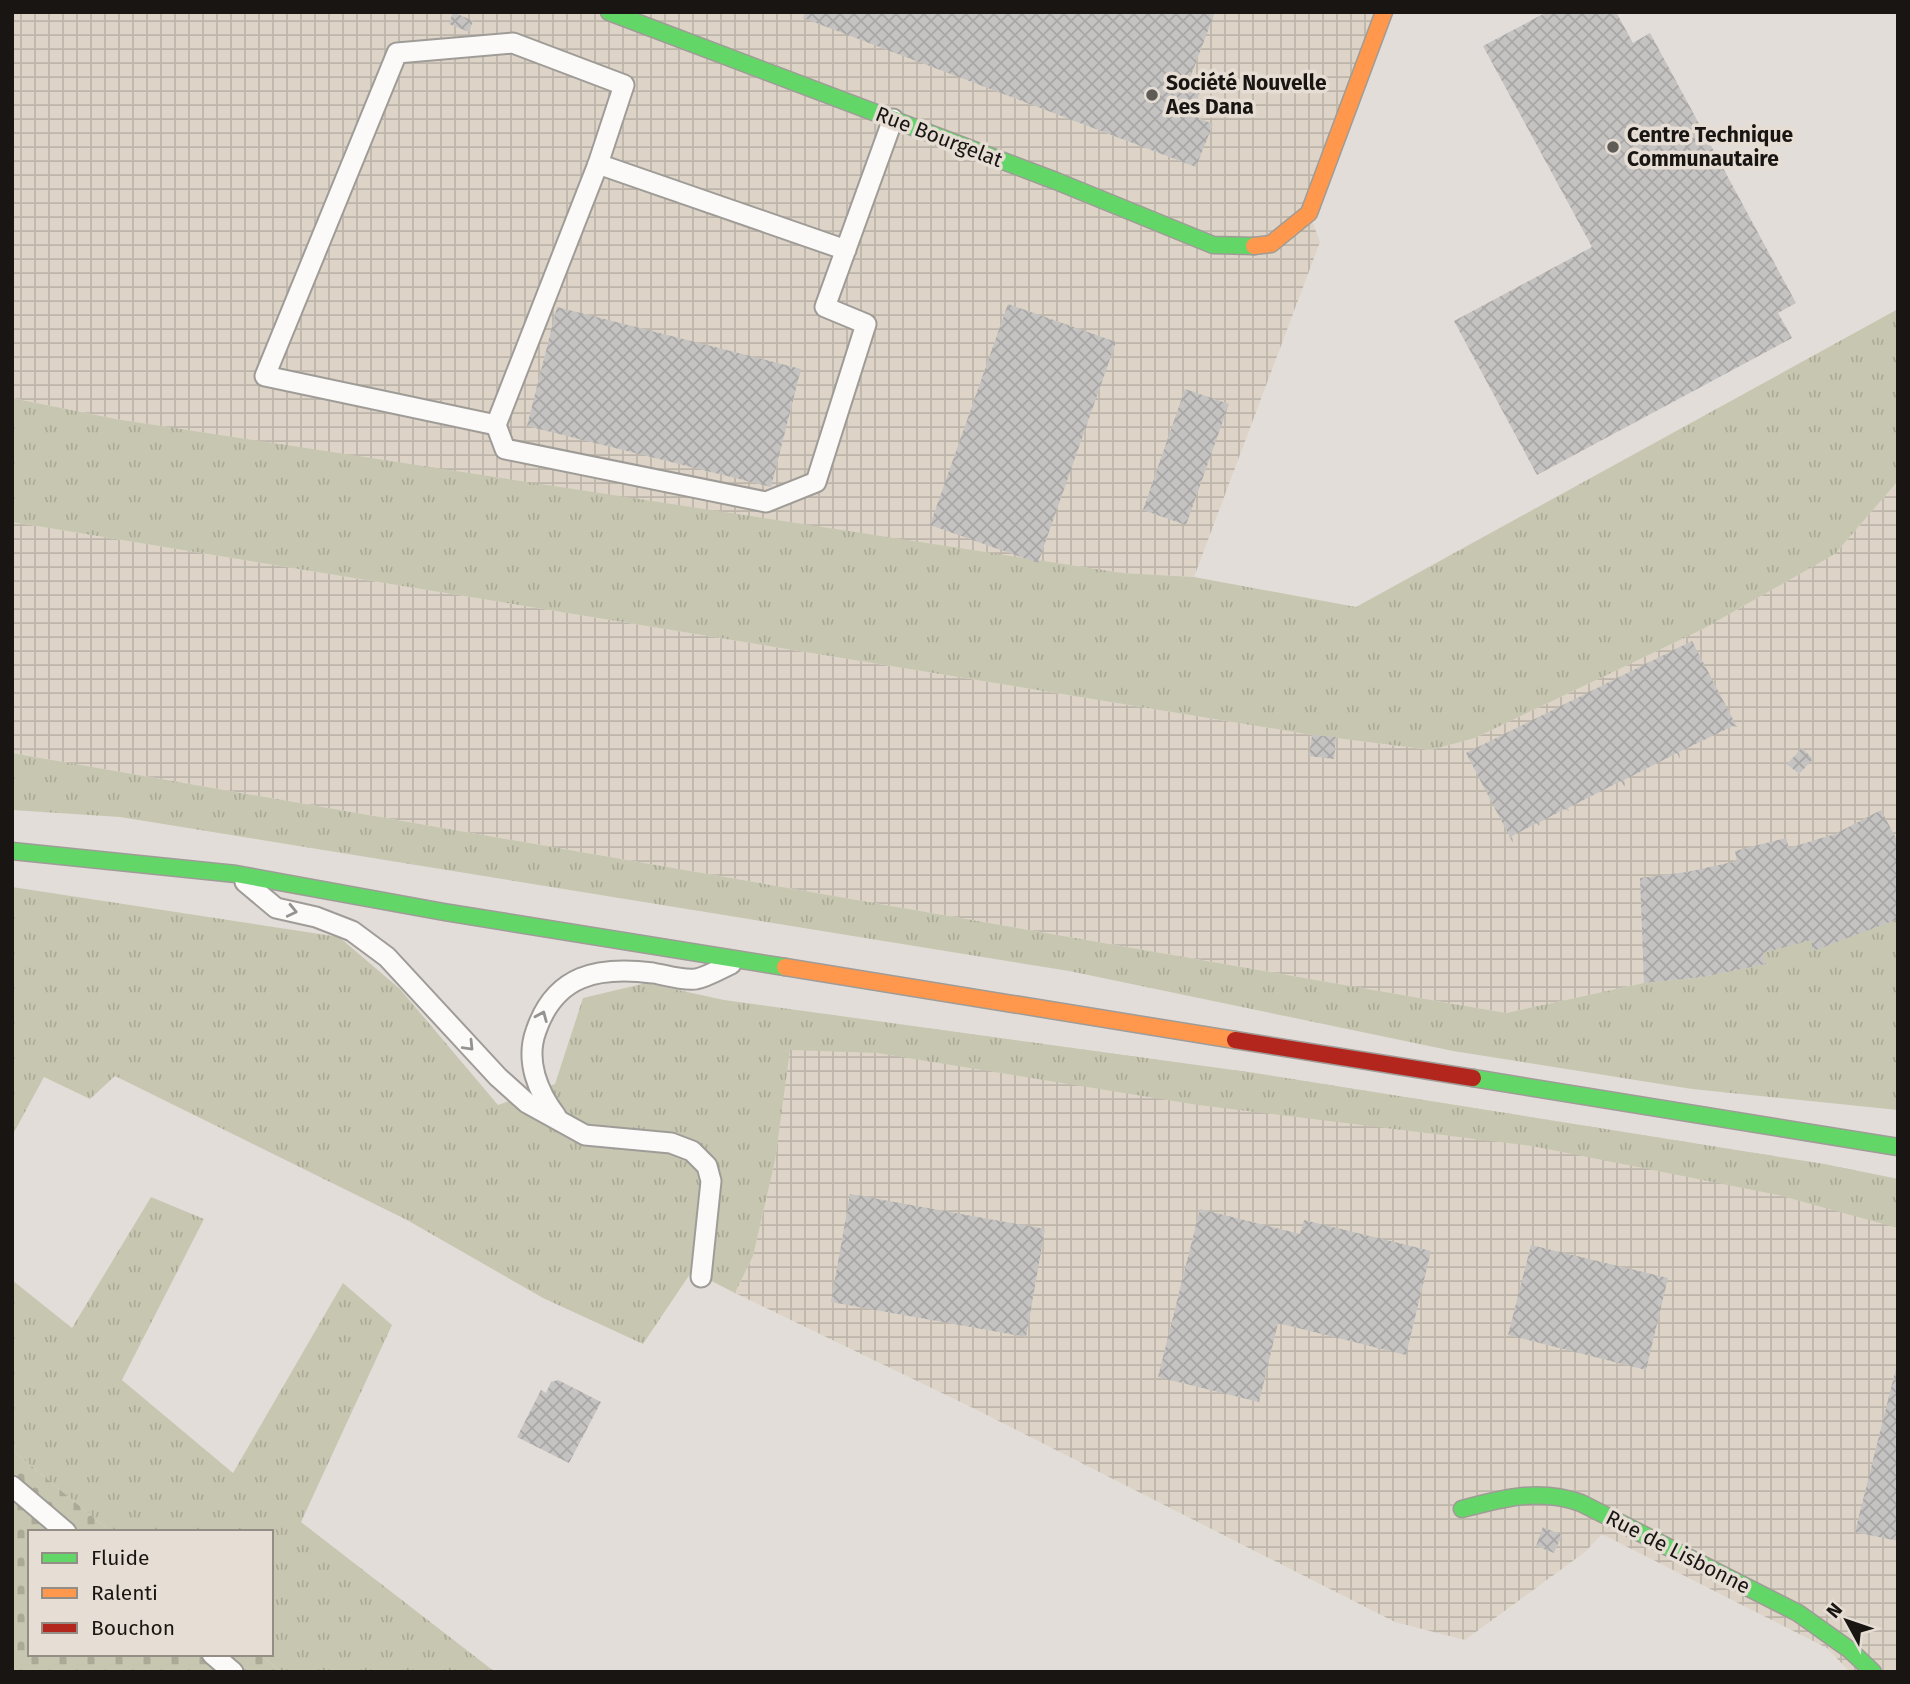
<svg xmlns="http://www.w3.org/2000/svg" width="1910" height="1684" font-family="'Fira Sans',sans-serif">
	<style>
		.industrial { fill: url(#industrial-grid) }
		.grass { fill: url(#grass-tufts) }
		.cemetery { fill: url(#cemetery-stones) }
		.building { fill: url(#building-cross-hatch) }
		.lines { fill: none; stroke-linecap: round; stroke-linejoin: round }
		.lane-casing { stroke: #9f9c98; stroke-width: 23 }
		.fast-casing { stroke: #9f9c98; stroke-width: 19 }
		.slow-casing { stroke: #9f9c98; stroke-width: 19 }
		.jam-casing { stroke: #9f9c98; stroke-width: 19 }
		.lane { stroke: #fbfaf9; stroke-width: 19 }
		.fast { stroke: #63d668; stroke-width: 16 }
		.slow { stroke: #ff974d; stroke-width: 16 }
		.jam { stroke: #b3261e; stroke-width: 16 }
		.oneway { stroke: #959391 }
		.poi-dot { fill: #5f5b57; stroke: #e6ddd4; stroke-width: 2.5 }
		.labels { text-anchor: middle; stroke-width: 7; stroke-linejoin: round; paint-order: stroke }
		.poi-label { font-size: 21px; font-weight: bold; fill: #181512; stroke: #e6ddd4; text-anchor: start }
		.street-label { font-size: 21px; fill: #181512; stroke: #e6ddd4 }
	</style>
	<defs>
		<pattern id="industrial-grid" width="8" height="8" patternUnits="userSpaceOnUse" patternTransform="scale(1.75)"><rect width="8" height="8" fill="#ddd4c7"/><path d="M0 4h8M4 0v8" fill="none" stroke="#bdb5aa"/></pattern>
		<pattern id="grass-tufts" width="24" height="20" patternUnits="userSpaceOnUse" patternTransform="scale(1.75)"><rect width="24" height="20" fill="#c7c7b1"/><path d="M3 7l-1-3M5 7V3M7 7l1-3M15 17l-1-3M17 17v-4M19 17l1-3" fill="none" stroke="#aaaa97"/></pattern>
		<pattern id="cemetery-stones" width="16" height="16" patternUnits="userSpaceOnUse" patternTransform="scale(1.75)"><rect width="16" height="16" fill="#c7c7b1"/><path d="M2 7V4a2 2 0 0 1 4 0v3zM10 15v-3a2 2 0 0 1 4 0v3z" fill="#aaaa97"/></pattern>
		<pattern id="building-cross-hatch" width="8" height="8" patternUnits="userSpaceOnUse" patternTransform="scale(1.75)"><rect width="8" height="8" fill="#c5c3c2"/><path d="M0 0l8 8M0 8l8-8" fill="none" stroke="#a8a7a6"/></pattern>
	</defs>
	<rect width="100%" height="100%" fill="#e2ddd8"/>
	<!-- industrial -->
	<g class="industrial">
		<polygon points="12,12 1384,12 1309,213 1320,242 1194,577 1123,573 681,508 116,419 12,398"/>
		<polygon points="1898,481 1898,919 1813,951 1810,941 1766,964 1703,977 1644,983 1506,1013 12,753 12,522 1312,735 1431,750 1475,738 1703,629 1835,554"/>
		<polygon points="794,1010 1255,1073 1824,1164 1898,1179 1898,1672 1850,1672 1827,1648 1602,1534 1585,1552 1465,1640 1395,1622 971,1407 735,1293 753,1256 775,1161"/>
	</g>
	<!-- grass -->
	<g class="grass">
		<polygon points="1898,309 1898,481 1835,554 1703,629 1475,738 1431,750 1312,735 12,522 12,398 116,419 1123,573 1194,577 1356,607"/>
		<polygon points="12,753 1506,1013 1644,983 1703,977 1765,964 1763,953 1811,940 1813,950 1898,919 1898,1110 1692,1089 1453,1051 1069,971 120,817 12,810"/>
		<polygon points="12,887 339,937 400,989 498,1105 555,1084 583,998 646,983 724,1000 1255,1073 1824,1164 1898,1179 1898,1228 1778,1195 1532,1146 1198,1105 877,1053 790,1050 775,1161 753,1256 735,1293 692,1271 643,1344 543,1298 407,1220 115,1076 90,1099 44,1077 12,1136"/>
		<polygon points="151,1197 204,1219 122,1380 233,1473 343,1283 392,1325 301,1522 495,1672 281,1672 260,1654 271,1654 271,1532 111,1532 12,1450 12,1280 72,1328"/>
	</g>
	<!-- cemetery -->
	<polygon class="cemetery" points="12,1450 111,1532 30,1532 30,1654 260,1654 281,1672 12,1672"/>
	<!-- building -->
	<g class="building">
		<polygon points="453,12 473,21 469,32 449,24"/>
		<polygon points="805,12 1215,12 1190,78 1203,84 1191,115 1213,124 1196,167 803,18"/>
		<polygon points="1547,12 1616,12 1633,43 1650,33 1796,303 1778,313 1792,338 1537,475 1454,321 1592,247 1483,46"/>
		<polygon points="1008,304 1116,342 1038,563 930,525"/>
		<polygon points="557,307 801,369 771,487 527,426"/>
		<polygon points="1185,389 1229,404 1186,525 1143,510"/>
		<polygon points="1692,641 1737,727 1733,726 1679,752 1680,759 1677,753 1624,780 1625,787 1621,781 1568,808 1569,811 1565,809 1540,822 1539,826 1537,823 1512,836 1513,843 1466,753"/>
		<polygon points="1312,735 1336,737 1334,759 1309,756"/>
		<polygon points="1802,748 1813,759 1799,774 1787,764"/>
		<polygon points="1881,810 1898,842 1898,919 1813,951 1811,940 1763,953 1766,964 1703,977 1644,983 1640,878 1687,872 1737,861 1735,851 1786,838 1789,848 1835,834"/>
		<polygon points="850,1194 1045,1229 1026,1337 831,1302"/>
		<polygon points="1200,1209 1300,1234 1304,1220 1431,1251 1406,1355 1278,1323 1259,1402 1158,1377"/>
		<polygon points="1531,1245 1668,1278 1646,1370 1508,1335"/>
		<polygon points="1897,1364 1898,1364 1898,1541 1855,1532"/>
		<polygon points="558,1380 601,1402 569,1463 517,1437 541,1390 546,1393 551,1382"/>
		<polygon points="1543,1527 1562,1535 1554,1553 1536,1546"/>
	</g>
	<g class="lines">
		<defs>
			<g id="lane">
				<polyline points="846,250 598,164 624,85 513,43 397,53 265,376 496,425 505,449 766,502 816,482 866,324 825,307 893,119"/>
				<polyline points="496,425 598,164"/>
				<polyline points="245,882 276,908 316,917 352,931 387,957 498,1077 527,1103 585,1135 671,1143 692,1151 707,1166 711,1181 701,1277"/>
				<path d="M 556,1116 C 538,1092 525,1061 536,1031 C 555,975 597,966 653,973 C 665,975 683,981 696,979 C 707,977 720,969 731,964"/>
				<polyline points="12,1486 66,1532"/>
				<polyline points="212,1654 233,1672"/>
			</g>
			<g id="fast">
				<polyline points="609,12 1056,181 1213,245 1254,246"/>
				<polyline points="12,851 236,874 444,912 785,967"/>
				<polyline points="1473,1078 1898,1147"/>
				<path d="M 1462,1509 C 1503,1498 1540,1488 1581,1503 L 1798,1613 L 1850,1650 L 1873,1672"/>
			</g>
			<g id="slow">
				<polyline points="1254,246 1271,244 1309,213 1384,12"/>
				<polyline points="785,967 1235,1040"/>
			</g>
			<polyline id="jam" points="1235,1040 1473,1078"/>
		</defs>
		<!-- lane casing -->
		<use href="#lane" class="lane-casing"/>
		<!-- fast casing -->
		<use href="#fast" class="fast-casing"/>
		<!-- slow casing -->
		<use href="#slow" class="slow-casing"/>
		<!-- jam casing -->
		<use href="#jam" class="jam-casing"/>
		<!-- lane -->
		<use href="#lane" class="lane"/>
		<!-- fast -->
		<use href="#fast" class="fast"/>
		<!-- slow -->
		<use href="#slow" class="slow"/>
		<!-- jam -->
		<use href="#jam" class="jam"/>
	</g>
	<!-- one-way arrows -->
	<defs><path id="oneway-chevron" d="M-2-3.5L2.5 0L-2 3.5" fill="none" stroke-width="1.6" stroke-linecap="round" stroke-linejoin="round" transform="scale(1.75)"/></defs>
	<g class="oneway">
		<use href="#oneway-chevron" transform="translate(292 911) rotate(13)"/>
		<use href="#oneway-chevron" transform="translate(542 1016) rotate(-67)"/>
		<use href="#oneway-chevron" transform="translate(469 1046) rotate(46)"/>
	</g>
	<!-- markers -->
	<g class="poi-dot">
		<circle cx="1152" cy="95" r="7"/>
		<circle cx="1613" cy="147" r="7"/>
	</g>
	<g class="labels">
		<!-- poi labels -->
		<g class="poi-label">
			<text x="1166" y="90">Société Nouvelle<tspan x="1166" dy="24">Aes Dana</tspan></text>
			<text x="1627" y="142">Centre Technique<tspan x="1627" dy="24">Communautaire</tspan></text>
		</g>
		<!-- street labels -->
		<g class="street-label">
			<text transform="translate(939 137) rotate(21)" y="7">Rue Bourgelat</text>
			<text transform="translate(1678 1552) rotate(27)" y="7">Rue de Lisbonne</text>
		</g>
	</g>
	<!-- border -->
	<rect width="1910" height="1684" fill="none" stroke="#181512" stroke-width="28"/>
	<!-- legend -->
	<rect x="28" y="1530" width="245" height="126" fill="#e6ddd4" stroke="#948d86" stroke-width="2"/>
	<rect x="42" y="1553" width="35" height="10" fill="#63d668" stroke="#948d86" stroke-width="2"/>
	<text x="91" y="1565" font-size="21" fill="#181512">Fluide</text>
	<rect x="42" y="1588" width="35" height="10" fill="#ff974d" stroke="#948d86" stroke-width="2"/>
	<text x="91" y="1600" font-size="21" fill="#181512">Ralenti</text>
	<rect x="42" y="1623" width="35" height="10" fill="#b3261e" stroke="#948d86" stroke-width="2"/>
	<text x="91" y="1635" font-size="21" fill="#181512">Bouchon</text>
	<!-- north arrow -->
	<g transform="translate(1847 1621) rotate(310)" stroke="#e6ddd4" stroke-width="5" paint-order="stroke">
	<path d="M0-5L12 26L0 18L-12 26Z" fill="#181512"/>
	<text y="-10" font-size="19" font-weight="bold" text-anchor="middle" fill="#181512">N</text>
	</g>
</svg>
